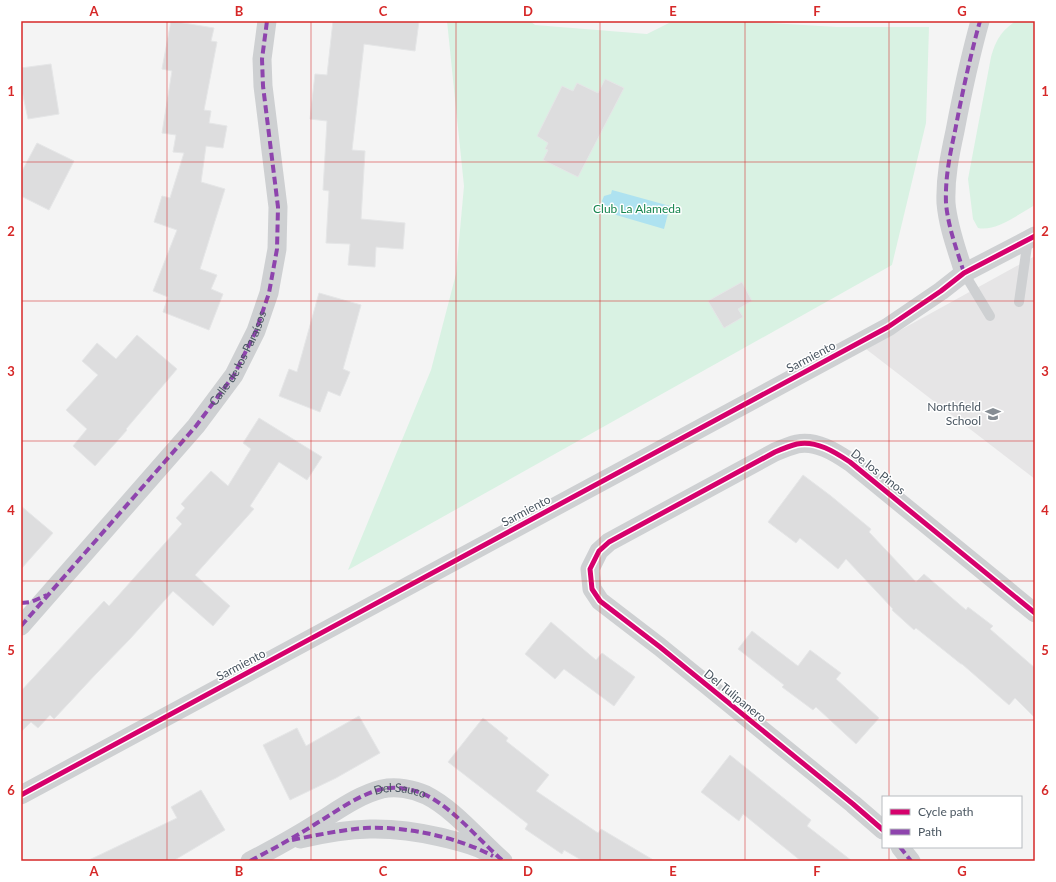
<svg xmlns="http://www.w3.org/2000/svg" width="1056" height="882" font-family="Lato,sans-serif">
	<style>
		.education { fill: #e6e5e6 }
		.green { fill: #d9f2e3 }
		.water { fill: #aee2f0 }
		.building { fill: #ddddde; stroke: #e5e6e7 }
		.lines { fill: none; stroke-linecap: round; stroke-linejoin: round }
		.lane { stroke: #ced0d2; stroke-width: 10 }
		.street { stroke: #ced0d2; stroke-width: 19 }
		.quiet { stroke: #8e44ad; stroke-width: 4; stroke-dasharray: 8 4; stroke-linecap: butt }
		.cycleway-casing { stroke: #fff; stroke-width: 8 }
		.cycleway { stroke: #d6006c; stroke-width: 5 }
		.grid { fill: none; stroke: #d62828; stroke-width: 1; stroke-opacity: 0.55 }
		.labels { text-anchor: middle; stroke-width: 3; stroke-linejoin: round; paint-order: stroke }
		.park-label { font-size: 12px; fill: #17864f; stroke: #fff }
		.street-label { font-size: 12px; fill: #4a5661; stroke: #fff }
		.poi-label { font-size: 12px; fill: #4a5661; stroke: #fff; text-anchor: end }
		.neatline { fill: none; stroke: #d62828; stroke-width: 1.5 }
		.grid-label { font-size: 13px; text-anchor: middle; font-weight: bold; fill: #d62828 }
	</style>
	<rect width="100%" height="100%" fill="#f4f4f4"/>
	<!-- education -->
	<polygon class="education" points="1035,256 1035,479 866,349"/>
	<!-- green -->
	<g class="green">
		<polygon points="447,21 530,21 535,25 647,34 673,21 735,21 837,27 929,27 926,123 892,265 348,570 431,370 456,274 464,186"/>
		<path d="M 1016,21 L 1035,21 L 1035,205 C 1020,213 996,232 978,228 L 973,219 L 968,179 L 991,57 C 996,40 1001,31 1016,21 Z"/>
	</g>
	<!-- water -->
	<polygon class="water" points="612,190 670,206 664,229 606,212 608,208 603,204 602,201 604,196 611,194"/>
	<!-- building -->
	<g class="building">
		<polygon points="171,21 214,28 211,41 217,42 204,110 211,111 209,123 227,126 223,148 206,146 201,182 225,189 200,269 217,275 211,289 223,294 209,330 163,312 168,297 153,291 177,230 154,222 162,196 170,198 184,153 173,152 176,135 162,133 172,71 162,69"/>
		<polygon points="333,21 419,21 415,51 364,44 352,150 365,151 361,219 405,223 403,249 376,247 375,267 348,265 350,244 326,243 329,191 323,190 327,121 310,119 315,74 327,75"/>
		<polygon points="51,64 59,114 28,119 21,86 21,68"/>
		<polygon points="605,79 624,88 578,177 543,160 548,150 545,149 548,143 537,136 562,86 573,91 577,83 598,93"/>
		<polygon points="37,143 74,161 49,210 21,196 21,173"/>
		<polygon points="742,282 752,301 738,309 743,317 724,328 708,301"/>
		<polygon points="319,293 361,305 343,369 350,372 340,396 328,391 320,412 279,396 289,369 297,372"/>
		<polygon points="137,335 177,369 126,429 127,430 95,466 73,446 87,429 66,410 98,375 82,361 97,343 116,359"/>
		<polygon points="259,418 322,457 307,480 279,462 250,506 254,509 195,575 230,606 213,626 173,591 130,639 95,675 54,719 50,715 38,728 31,722 21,732 21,691 104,601 109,606 182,524 176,518 185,508 181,504 211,471 228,486 251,449 243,443"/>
		<polygon points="803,475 831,496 871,529 869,532 916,582 924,574 966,610 968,607 993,626 990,629 1035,668 1035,718 1015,698 1009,705 962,664 961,664 916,628 914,630 892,610 893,609 846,559 838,569 800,538 796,543 768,522"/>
		<polygon points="21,506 53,533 21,569"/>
		<polygon points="551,622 596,660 602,653 635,677 614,706 564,669 555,679 525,654"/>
		<polygon points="752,631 798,666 810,650 841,673 836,679 879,718 856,744 816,707 813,710 782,687 784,685 738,649"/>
		<polygon points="359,716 380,753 336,778 290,800 263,745 297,728 306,746"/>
		<polygon points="483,718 508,738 506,741 549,775 536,791 598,833 601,829 655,861 583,861 564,850 562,854 525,829 528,824 448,762"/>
		<polygon points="730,755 811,820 807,826 852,861 801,861 743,814 739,821 701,792"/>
		<polygon points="201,790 225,830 173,861 87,861 177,818 171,807"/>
	</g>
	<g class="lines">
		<!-- lane -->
		<g class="lane">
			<polyline points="964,273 990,316"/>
			<polyline points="1019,302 1028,239"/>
		</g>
		<!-- street -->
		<g class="street">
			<path d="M 964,273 C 957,250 948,227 946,203 C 945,178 950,154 955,131 C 962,94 970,57 980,21"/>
			<path id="s1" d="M 21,626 L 196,426 L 234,375 L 256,331 L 269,293 L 277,249 L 278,207 L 263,86 L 262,59 L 267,21"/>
			<polyline points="21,795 888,327 941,291 964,273 1035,236"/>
			<path d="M 883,830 L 853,804 L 660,647 L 600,601 L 592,589 L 590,569 L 599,551 L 609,542 L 775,452 C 782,449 789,446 797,444 C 816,440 835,452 850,462 L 1035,613"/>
			<path d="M 300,839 C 351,827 389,825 440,837 C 456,841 472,844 487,852"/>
			<polyline points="900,847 911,861"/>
			<path d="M 250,861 C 273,849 295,837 317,823 C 337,811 358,795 382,789 C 396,786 413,789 426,795 C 454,809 479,840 503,861"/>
		</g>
		<!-- quiet -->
		<g class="quiet">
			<path d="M 964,273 C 957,250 948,227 946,203 C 945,178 950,154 955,131 C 962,94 970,57 980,21"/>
			<polyline points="21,603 31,602 47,595"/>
			<polyline points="21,626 196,426 234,375 256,331 269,293 277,249 278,207 263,86 262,59 267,21"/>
			<path d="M 292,840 C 317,835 341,830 365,828 C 406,826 457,837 493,856"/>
			<polyline points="900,847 911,861"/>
			<path id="s2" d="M 250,861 C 273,849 295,837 317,823 C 337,811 358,795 382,789 C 396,786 413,789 426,795 C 454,809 479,840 503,861"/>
		</g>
		<defs>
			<g id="cycleway">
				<polyline points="21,795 888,327 941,291 964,273 1035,236"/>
				<path d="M 883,830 L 853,804 L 660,647 L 600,601 L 592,589 L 590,569 L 599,551 L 609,542 L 775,452 C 782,449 789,446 797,444 C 816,440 835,452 850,462 L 1035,613"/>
			</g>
		</defs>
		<!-- cycleway casing -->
		<use href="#cycleway" class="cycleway-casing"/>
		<!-- cycleway -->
		<use href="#cycleway" class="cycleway"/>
	</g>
	<!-- grid -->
	<path class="grid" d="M 167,21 L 167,861M 311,21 L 311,861M 456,21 L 456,861M 600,21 L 600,861M 745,21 L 745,861M 889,21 L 889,797M 21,162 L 1035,162M 21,301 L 1035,301M 21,441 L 1035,441M 21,581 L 1035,581M 21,720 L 1035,720M 889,847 L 889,861"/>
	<!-- icons -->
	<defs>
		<symbol id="school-bare" viewBox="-9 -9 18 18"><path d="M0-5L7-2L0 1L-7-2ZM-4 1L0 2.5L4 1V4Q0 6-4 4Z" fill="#868d94" stroke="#fff" stroke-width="2.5" paint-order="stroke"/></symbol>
	</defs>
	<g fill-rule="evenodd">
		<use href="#school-bare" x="982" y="403" width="22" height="22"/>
	</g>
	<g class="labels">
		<!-- park labels -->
		<g class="park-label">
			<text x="637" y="213">Club La Alameda</text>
		</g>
		<!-- street labels -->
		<g class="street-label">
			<text dy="4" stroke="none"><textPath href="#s1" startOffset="346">Calle de los Paraísos</textPath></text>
			<text transform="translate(811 357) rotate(-28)" y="4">Sarmiento</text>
			<text transform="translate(878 472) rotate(38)" y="4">De los Pinos</text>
			<text transform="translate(526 511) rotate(-28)" y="4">Sarmiento</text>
			<text transform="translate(241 665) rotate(-28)" y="4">Sarmiento</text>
			<text transform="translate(735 696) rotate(39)" y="4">Del Tulipanero</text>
			<text dy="4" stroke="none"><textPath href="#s2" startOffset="169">Del Sauco</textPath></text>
		</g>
		<!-- poi labels -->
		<g class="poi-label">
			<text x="981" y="411">Northfield<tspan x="981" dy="14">School</tspan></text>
		</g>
	</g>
	<!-- border -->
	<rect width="1056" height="882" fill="none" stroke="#ffffff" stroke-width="44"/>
	<!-- legend -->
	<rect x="882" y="796" width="140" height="52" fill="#ffffff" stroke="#b7bbc0"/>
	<rect x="890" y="809" width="20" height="6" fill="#d6006c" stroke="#b7bbc0"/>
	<text x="918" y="816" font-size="12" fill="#4a5661">Cycle path</text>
	<rect x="890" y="829" width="20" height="6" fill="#8e44ad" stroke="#b7bbc0"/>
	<text x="918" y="836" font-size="12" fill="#4a5661">Path</text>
	<rect x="22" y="22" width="1012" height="838" class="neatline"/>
	<g class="grid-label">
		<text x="94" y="16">A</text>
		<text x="239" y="16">B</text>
		<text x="383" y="16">C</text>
		<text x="528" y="16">D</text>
		<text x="673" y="16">E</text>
		<text x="817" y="16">F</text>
		<text x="962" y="16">G</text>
		<text x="11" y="96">1</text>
		<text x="1045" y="96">1</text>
		<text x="11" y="236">2</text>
		<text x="1045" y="236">2</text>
		<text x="11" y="376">3</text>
		<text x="1045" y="376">3</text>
		<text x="11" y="515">4</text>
		<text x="1045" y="515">4</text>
		<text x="11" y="655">5</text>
		<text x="1045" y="655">5</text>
		<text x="11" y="795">6</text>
		<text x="1045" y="795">6</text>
		<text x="94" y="876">A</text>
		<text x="239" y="876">B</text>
		<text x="383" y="876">C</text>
		<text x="528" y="876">D</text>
		<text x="673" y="876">E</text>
		<text x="817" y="876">F</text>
		<text x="962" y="876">G</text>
	</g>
</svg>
